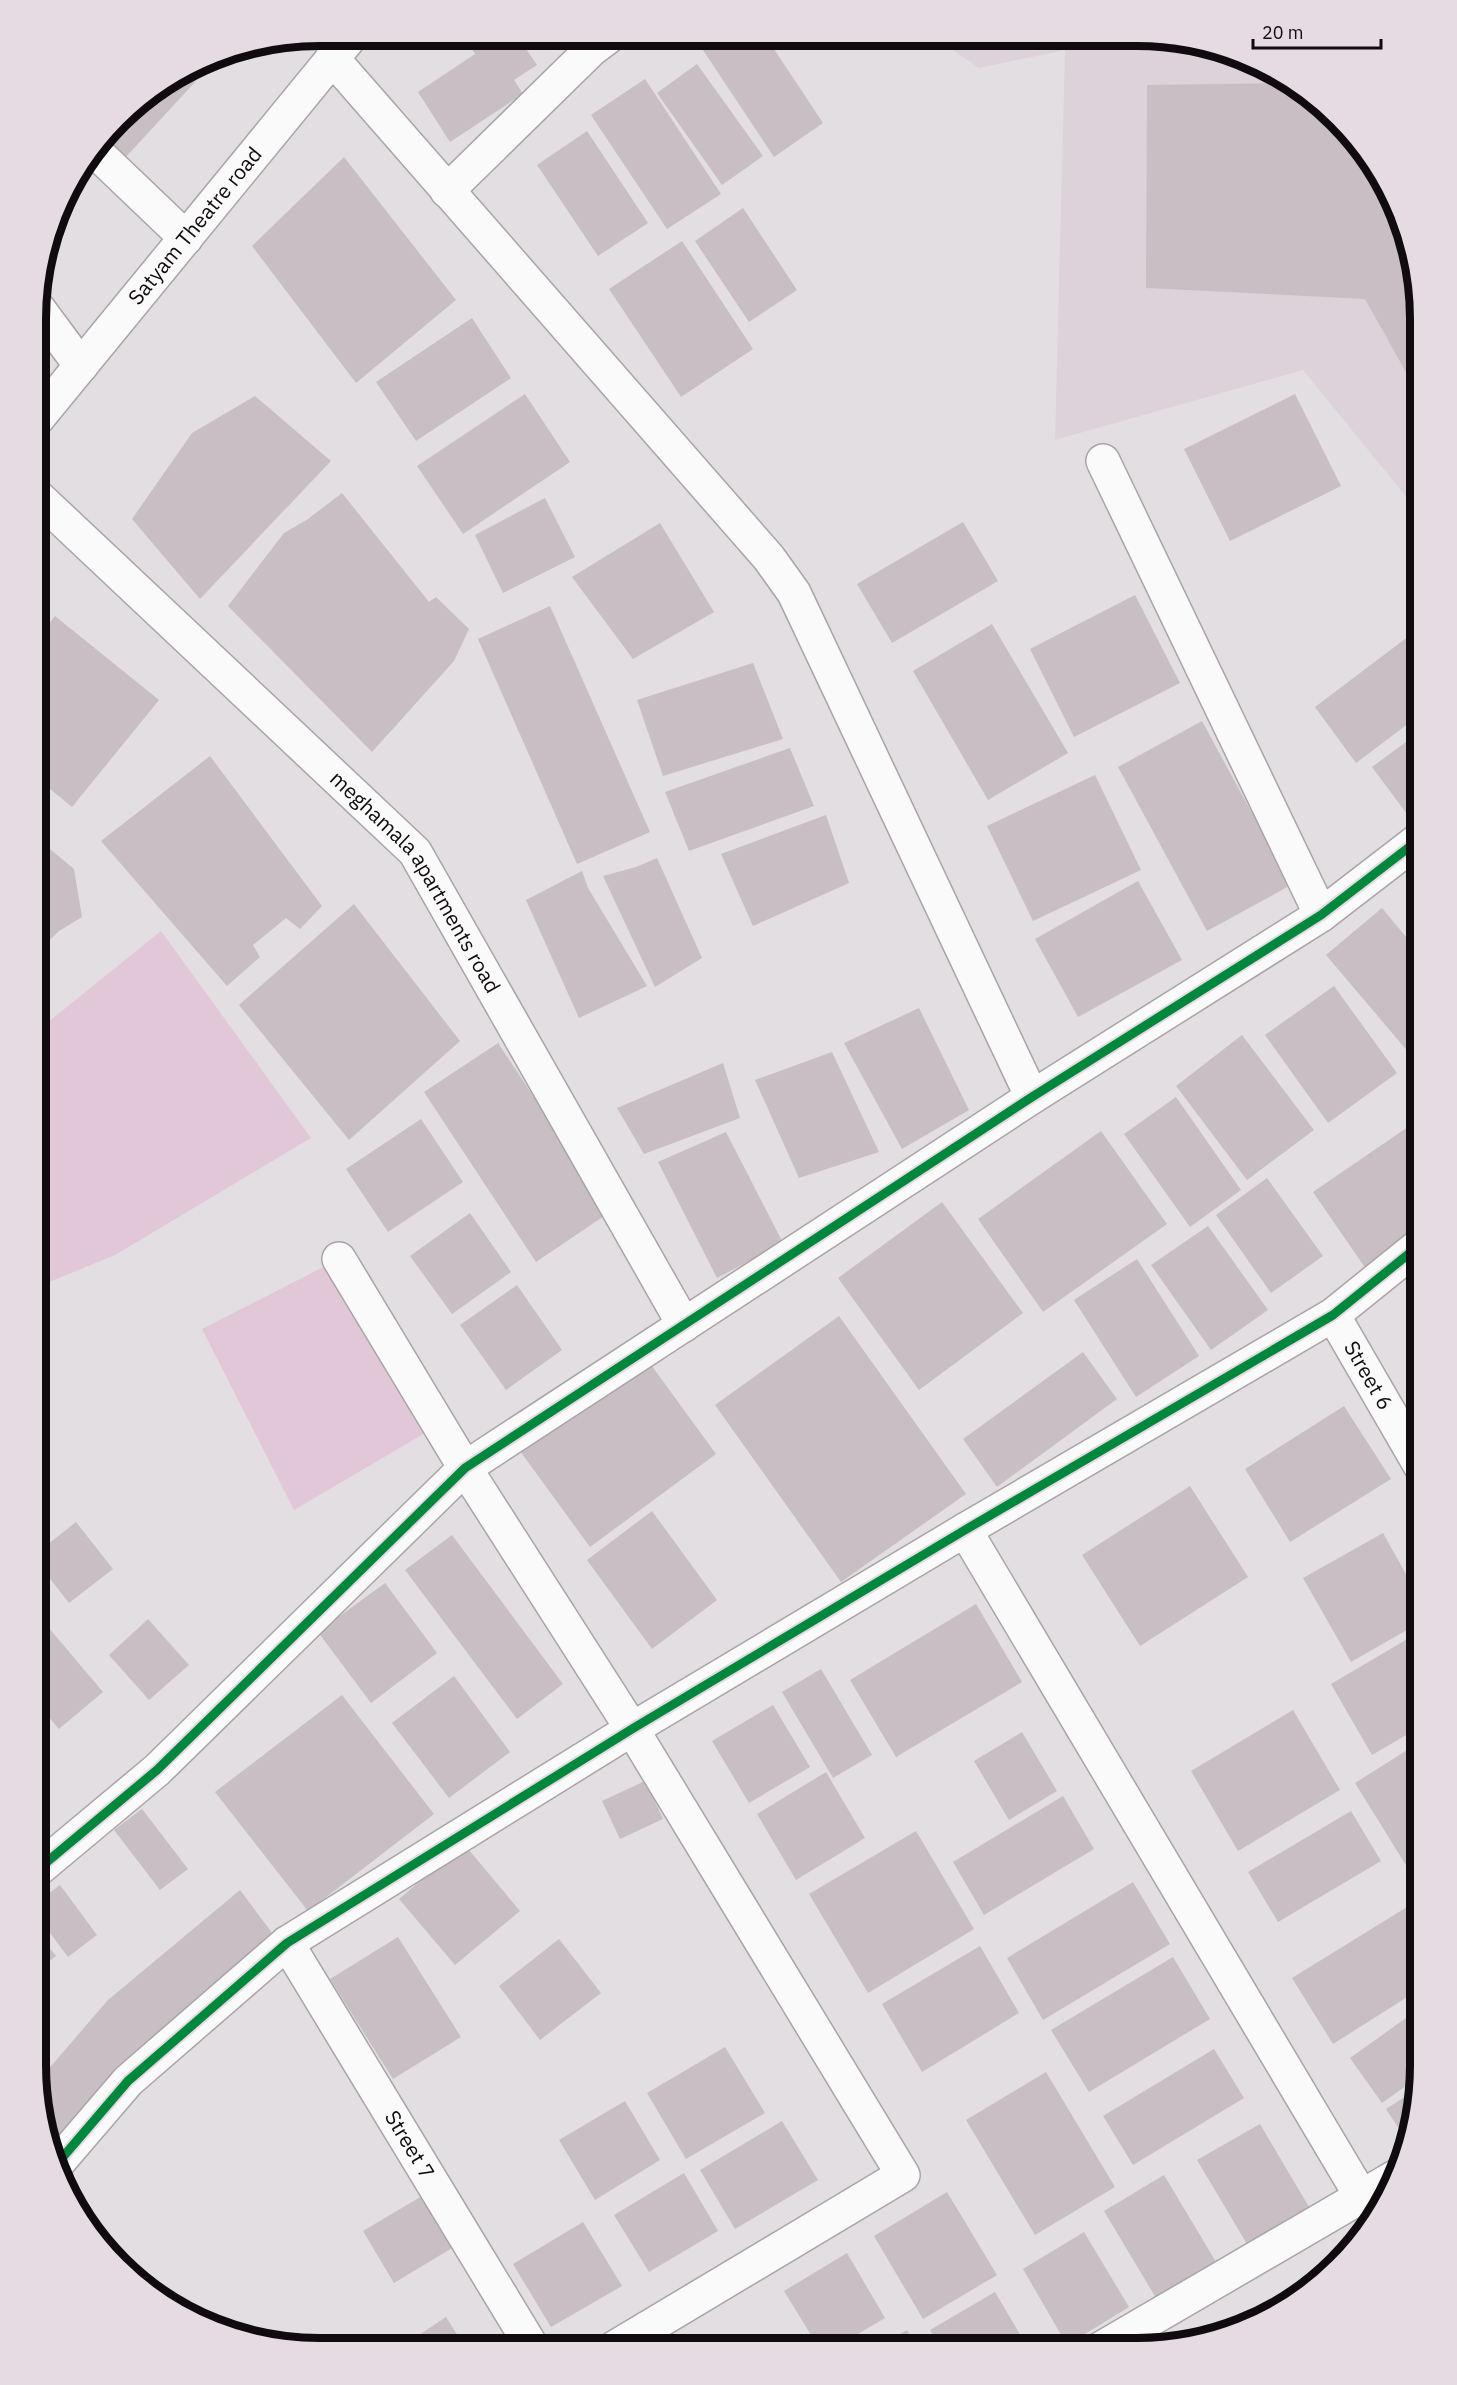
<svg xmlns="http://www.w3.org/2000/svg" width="1457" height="2385" font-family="'IBM Plex Sans',sans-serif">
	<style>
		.built { fill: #ded2da }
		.green { fill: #e2c7d9 }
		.building { fill: #c8bec4 }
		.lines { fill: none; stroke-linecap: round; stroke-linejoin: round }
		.minor-casing { stroke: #a8a4a7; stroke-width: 36 }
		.major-casing { stroke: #a8a4a7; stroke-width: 36 }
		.minor { stroke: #fbfafa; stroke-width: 33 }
		.major { stroke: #fbfafa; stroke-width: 33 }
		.cycleway-casing { stroke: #e6dbe2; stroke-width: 13 }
		.cycleway { stroke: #00873e; stroke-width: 9 }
		.labels { text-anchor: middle; stroke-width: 4.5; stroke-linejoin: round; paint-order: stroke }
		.street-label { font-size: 21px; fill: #0f0b0e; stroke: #e6dbe2 }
		.rim { fill: none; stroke: #0f0b0e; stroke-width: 8 }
	</style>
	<rect width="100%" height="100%" fill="#e3dee1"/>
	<!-- built -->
	<polygon class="built" points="935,38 1175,38 1246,58 1310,95 1363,147 1421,319 1421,515 1303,370 1055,440 1065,50 979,68"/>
	<!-- green -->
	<g class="green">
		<polygon points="161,931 311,1138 115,1255 37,1287 37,1031"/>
		<polygon points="339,1259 437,1426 294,1510 202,1329"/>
	</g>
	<!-- building -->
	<g class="building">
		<polygon points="463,36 518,37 537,65 514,80 523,94 450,142 418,92 475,54"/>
		<polygon points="715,37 766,37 823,123 774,157 701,47"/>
		<polygon points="219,56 124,159 105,142 132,107 211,57"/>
		<polygon points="697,64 763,156 722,185 657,93"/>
		<polygon points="645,79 721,194 667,229 591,115"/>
		<polygon points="1290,83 1310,95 1363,147 1400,211 1421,319 1421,399 1365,299 1146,288 1147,85"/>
		<polygon points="587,131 648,223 598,256 537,165"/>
		<polygon points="344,157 456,300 356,383 252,246"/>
		<polygon points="743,208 797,290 749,322 695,241"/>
		<polygon points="682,241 753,349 681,397 609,289"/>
		<polygon points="472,318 511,378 416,441 376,382"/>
		<polygon points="525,394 570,462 463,534 417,466"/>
		<polygon points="1295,394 1341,486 1230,541 1184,449"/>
		<polygon points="255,396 331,461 200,599 132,519 192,433"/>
		<polygon points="342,493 429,602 436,597 469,629 454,661 372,752 228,606 284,533 308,519"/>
		<polygon points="545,498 575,557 503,593 475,535"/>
		<polygon points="963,522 998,581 892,643 857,584"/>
		<polygon points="660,523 714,612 633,659 572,577"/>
		<polygon points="1135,595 1180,683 1074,737 1030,649"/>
		<polygon points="550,606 650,832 577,864 478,639"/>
		<polygon points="55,616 159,700 72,807 38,779 38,638"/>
		<polygon points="992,624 1068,753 988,800 913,671"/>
		<polygon points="1413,633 1421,644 1421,714 1356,763 1315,707"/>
		<polygon points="753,663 783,739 663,776 637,700"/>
		<polygon points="1202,721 1291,885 1207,931 1118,767"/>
		<polygon points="1421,731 1421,804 1407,814 1372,767"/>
		<polygon points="790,748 814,806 689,851 665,792"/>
		<polygon points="210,756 322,906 300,929 286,918 253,945 260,957 227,986 101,841"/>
		<polygon points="1095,775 1141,870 1033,921 987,826"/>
		<polygon points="826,815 849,883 753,926 721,854"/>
		<polygon points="38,839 74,869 82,917 59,931 37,952"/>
		<polygon points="657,858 702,958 655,987 603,876 636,867"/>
		<polygon points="582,871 588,888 647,986 579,1018 526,900"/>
		<polygon points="1138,881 1182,960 1078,1017 1035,939"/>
		<polygon points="1421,887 1421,907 1411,895"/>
		<polygon points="354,904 460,1041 349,1140 239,1005"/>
		<polygon points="1382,908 1421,955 1421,1067 1326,955"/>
		<polygon points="1334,986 1397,1073 1328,1123 1265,1035"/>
		<polygon points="919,1008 969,1110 902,1149 844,1043"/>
		<polygon points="1242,1035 1314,1130 1247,1180 1176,1086"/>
		<polygon points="498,1043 610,1212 536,1262 424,1092"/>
		<polygon points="832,1052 879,1152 799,1178 755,1080"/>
		<polygon points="723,1063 740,1118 644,1154 617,1108"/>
		<polygon points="1176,1097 1241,1190 1190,1227 1124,1134"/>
		<polygon points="1421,1118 1421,1231 1366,1269 1313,1192"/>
		<polygon points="421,1119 463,1182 388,1232 346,1169"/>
		<polygon points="1101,1131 1167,1224 1043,1312 978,1219"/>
		<polygon points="726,1132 783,1243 717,1278 658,1162"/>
		<polygon points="1267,1178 1323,1256 1271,1293 1216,1215"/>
		<polygon points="942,1202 1023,1313 919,1390 838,1278"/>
		<polygon points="470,1213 511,1272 452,1314 410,1256"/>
		<polygon points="1208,1226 1268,1310 1211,1350 1151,1265"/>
		<polygon points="1137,1259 1199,1356 1136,1397 1074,1300"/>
		<polygon points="517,1285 562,1350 506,1390 460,1325"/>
		<polygon points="839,1316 966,1494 841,1582 715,1405"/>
		<polygon points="1083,1352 1117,1399 997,1487 963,1439"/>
		<polygon points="646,1358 716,1454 590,1547 520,1451"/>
		<polygon points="1344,1406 1391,1479 1290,1542 1245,1469"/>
		<polygon points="1190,1486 1248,1577 1140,1646 1082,1555"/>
		<polygon points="652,1511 717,1600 652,1649 587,1560"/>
		<polygon points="76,1522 113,1569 69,1603 37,1562 37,1553"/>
		<polygon points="1383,1533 1421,1601 1421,1622 1351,1662 1303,1578"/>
		<polygon points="452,1535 563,1684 517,1719 405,1570"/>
		<polygon points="385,1583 437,1653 371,1703 318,1632"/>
		<polygon points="976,1604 1022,1682 896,1757 850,1680"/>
		<polygon points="148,1619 189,1665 149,1700 109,1655"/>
		<polygon points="43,1621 103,1692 59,1729 36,1702 37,1626"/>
		<polygon points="1421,1631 1420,1727 1372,1755 1331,1684"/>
		<polygon points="821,1669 872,1755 833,1778 782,1692"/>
		<polygon points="454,1676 510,1752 449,1798 392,1723"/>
		<polygon points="342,1695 434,1814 308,1911 215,1792"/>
		<polygon points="773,1705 810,1767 749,1803 712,1741"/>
		<polygon points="1293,1710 1340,1790 1238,1851 1191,1771"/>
		<polygon points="1022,1732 1057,1791 1009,1820 974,1761"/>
		<polygon points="1420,1742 1420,1870 1412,1875 1355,1783"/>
		<polygon points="826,1772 865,1838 796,1880 757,1814"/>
		<polygon points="645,1781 663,1819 620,1839 602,1801"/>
		<polygon points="1063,1796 1094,1849 984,1915 953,1862"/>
		<polygon points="142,1809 188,1869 160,1890 114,1830"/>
		<polygon points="1351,1811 1381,1861 1278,1922 1248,1872"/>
		<polygon points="916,1831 974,1929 868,1993 809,1894"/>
		<polygon points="464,1844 520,1911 455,1965 399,1899"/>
		<polygon points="1133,1882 1170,1944 1043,2020 1007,1958"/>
		<polygon points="60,1885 97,1935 68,1957 36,1914 36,1903"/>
		<polygon points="240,1890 282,1946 54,2154 39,2080 108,2000"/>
		<polygon points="1420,1899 1420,1989 1333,2044 1292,1978"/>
		<polygon points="36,1931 56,1956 36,1972"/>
		<polygon points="398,1937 461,2037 393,2079 330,1979"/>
		<polygon points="559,1939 601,1993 540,2040 499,1986"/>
		<polygon points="980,1946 1019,2013 922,2072 882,2004"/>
		<polygon points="1173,1957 1210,2019 1089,2092 1051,2030"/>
		<polygon points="1420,2008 1420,2076 1382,2103 1350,2058"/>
		<polygon points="725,2047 765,2113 686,2159 647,2093"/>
		<polygon points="1214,2049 1244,2098 1133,2165 1103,2116"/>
		<polygon points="1046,2072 1115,2187 1035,2235 966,2120"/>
		<polygon points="1420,2087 1407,2141 1386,2109"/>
		<polygon points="625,2101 660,2160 595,2200 559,2140"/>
		<polygon points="782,2121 818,2180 735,2229 700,2170"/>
		<polygon points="1260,2124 1312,2212 1250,2249 1197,2160"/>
		<polygon points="684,2173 718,2231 649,2272 614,2215"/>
		<polygon points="1164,2175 1222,2272 1162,2308 1104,2211"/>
		<polygon points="432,2190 462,2242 394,2283 363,2231"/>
		<polygon points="947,2192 997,2275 923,2319 874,2236"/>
		<polygon points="583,2222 622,2286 551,2327 513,2264"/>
		<polygon points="1084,2232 1129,2307 1067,2345 1023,2269"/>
		<polygon points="847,2253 885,2318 834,2348 819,2348 784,2291"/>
		<polygon points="995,2292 1028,2348 941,2348 930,2330"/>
		<polygon points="446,2317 465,2347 401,2347"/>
		<polygon points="907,2330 918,2348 876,2348"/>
	</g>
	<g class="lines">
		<defs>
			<g id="minor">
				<polyline points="332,58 769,558 794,593 1032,1097"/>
				<polyline points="97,153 186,238"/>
				<polyline points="447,191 592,49 608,37"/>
				<polyline points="38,308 81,366"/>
				<polyline points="1103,461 1321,915"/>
				<path id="s1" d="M 38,497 L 415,852 L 684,1325"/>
				<polyline points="339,1259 465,1468 632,1729 903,2175 614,2348"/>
				<path id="s2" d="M 1333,1315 L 1421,1467"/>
				<polyline points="965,1530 1361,2196"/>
				<polyline points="36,1871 157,1770 465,1468 1032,1097 1321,915 1421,838"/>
				<path id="s3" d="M 287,1943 L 532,2347"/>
				<polyline points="56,2165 128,2081 287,1943 632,1729 965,1530 1333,1315 1421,1244"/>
				<polyline points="1100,2349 1400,2174"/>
			</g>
			<g id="major">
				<path id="s4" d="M 38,418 L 351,36"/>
			</g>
		</defs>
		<!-- minor casing -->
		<use href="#minor" class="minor-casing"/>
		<!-- major casing -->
		<use href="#major" class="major-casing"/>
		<!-- minor -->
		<use href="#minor" class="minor"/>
		<!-- major -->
		<use href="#major" class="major"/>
		<defs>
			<g id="cycleway">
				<polyline points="36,1871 157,1770 465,1468 1032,1097 1321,915 1421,838"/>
				<polyline points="56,2165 128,2081 287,1943 632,1729 965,1530 1333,1315 1421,1244"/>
			</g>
		</defs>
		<!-- cycleway casing -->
		<use href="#cycleway" class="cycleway-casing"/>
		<!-- cycleway -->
		<use href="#cycleway" class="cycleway"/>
	</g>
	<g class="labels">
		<!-- street labels -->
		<g class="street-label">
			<text dy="7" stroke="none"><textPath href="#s4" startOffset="248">Satyam Theatre road</textPath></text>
			<text dy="7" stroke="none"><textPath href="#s1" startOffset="542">meghamala apartments road</textPath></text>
			<text dy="7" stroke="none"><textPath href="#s2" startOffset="70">Street 6</textPath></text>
			<text dy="7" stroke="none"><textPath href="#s3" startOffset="236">Street 7</textPath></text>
		</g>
	</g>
	<!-- crop -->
	<path d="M0 0H1457V2385H0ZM319 46H1137A273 273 0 0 1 1410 319V2065A273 273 0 0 1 1137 2338H319A273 273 0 0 1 46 2065V319A273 273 0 0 1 319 46Z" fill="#e6dbe2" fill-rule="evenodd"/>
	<path class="rim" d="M319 46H1137A273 273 0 0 1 1410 319V2065A273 273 0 0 1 1137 2338H319A273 273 0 0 1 46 2065V319A273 273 0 0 1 319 46Z"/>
	<!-- scale -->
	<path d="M1253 39v9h128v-9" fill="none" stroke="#0f0b0e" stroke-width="3"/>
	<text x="1262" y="39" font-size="18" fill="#0f0b0e" stroke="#e6dbe2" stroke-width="4.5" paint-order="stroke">20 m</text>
</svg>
